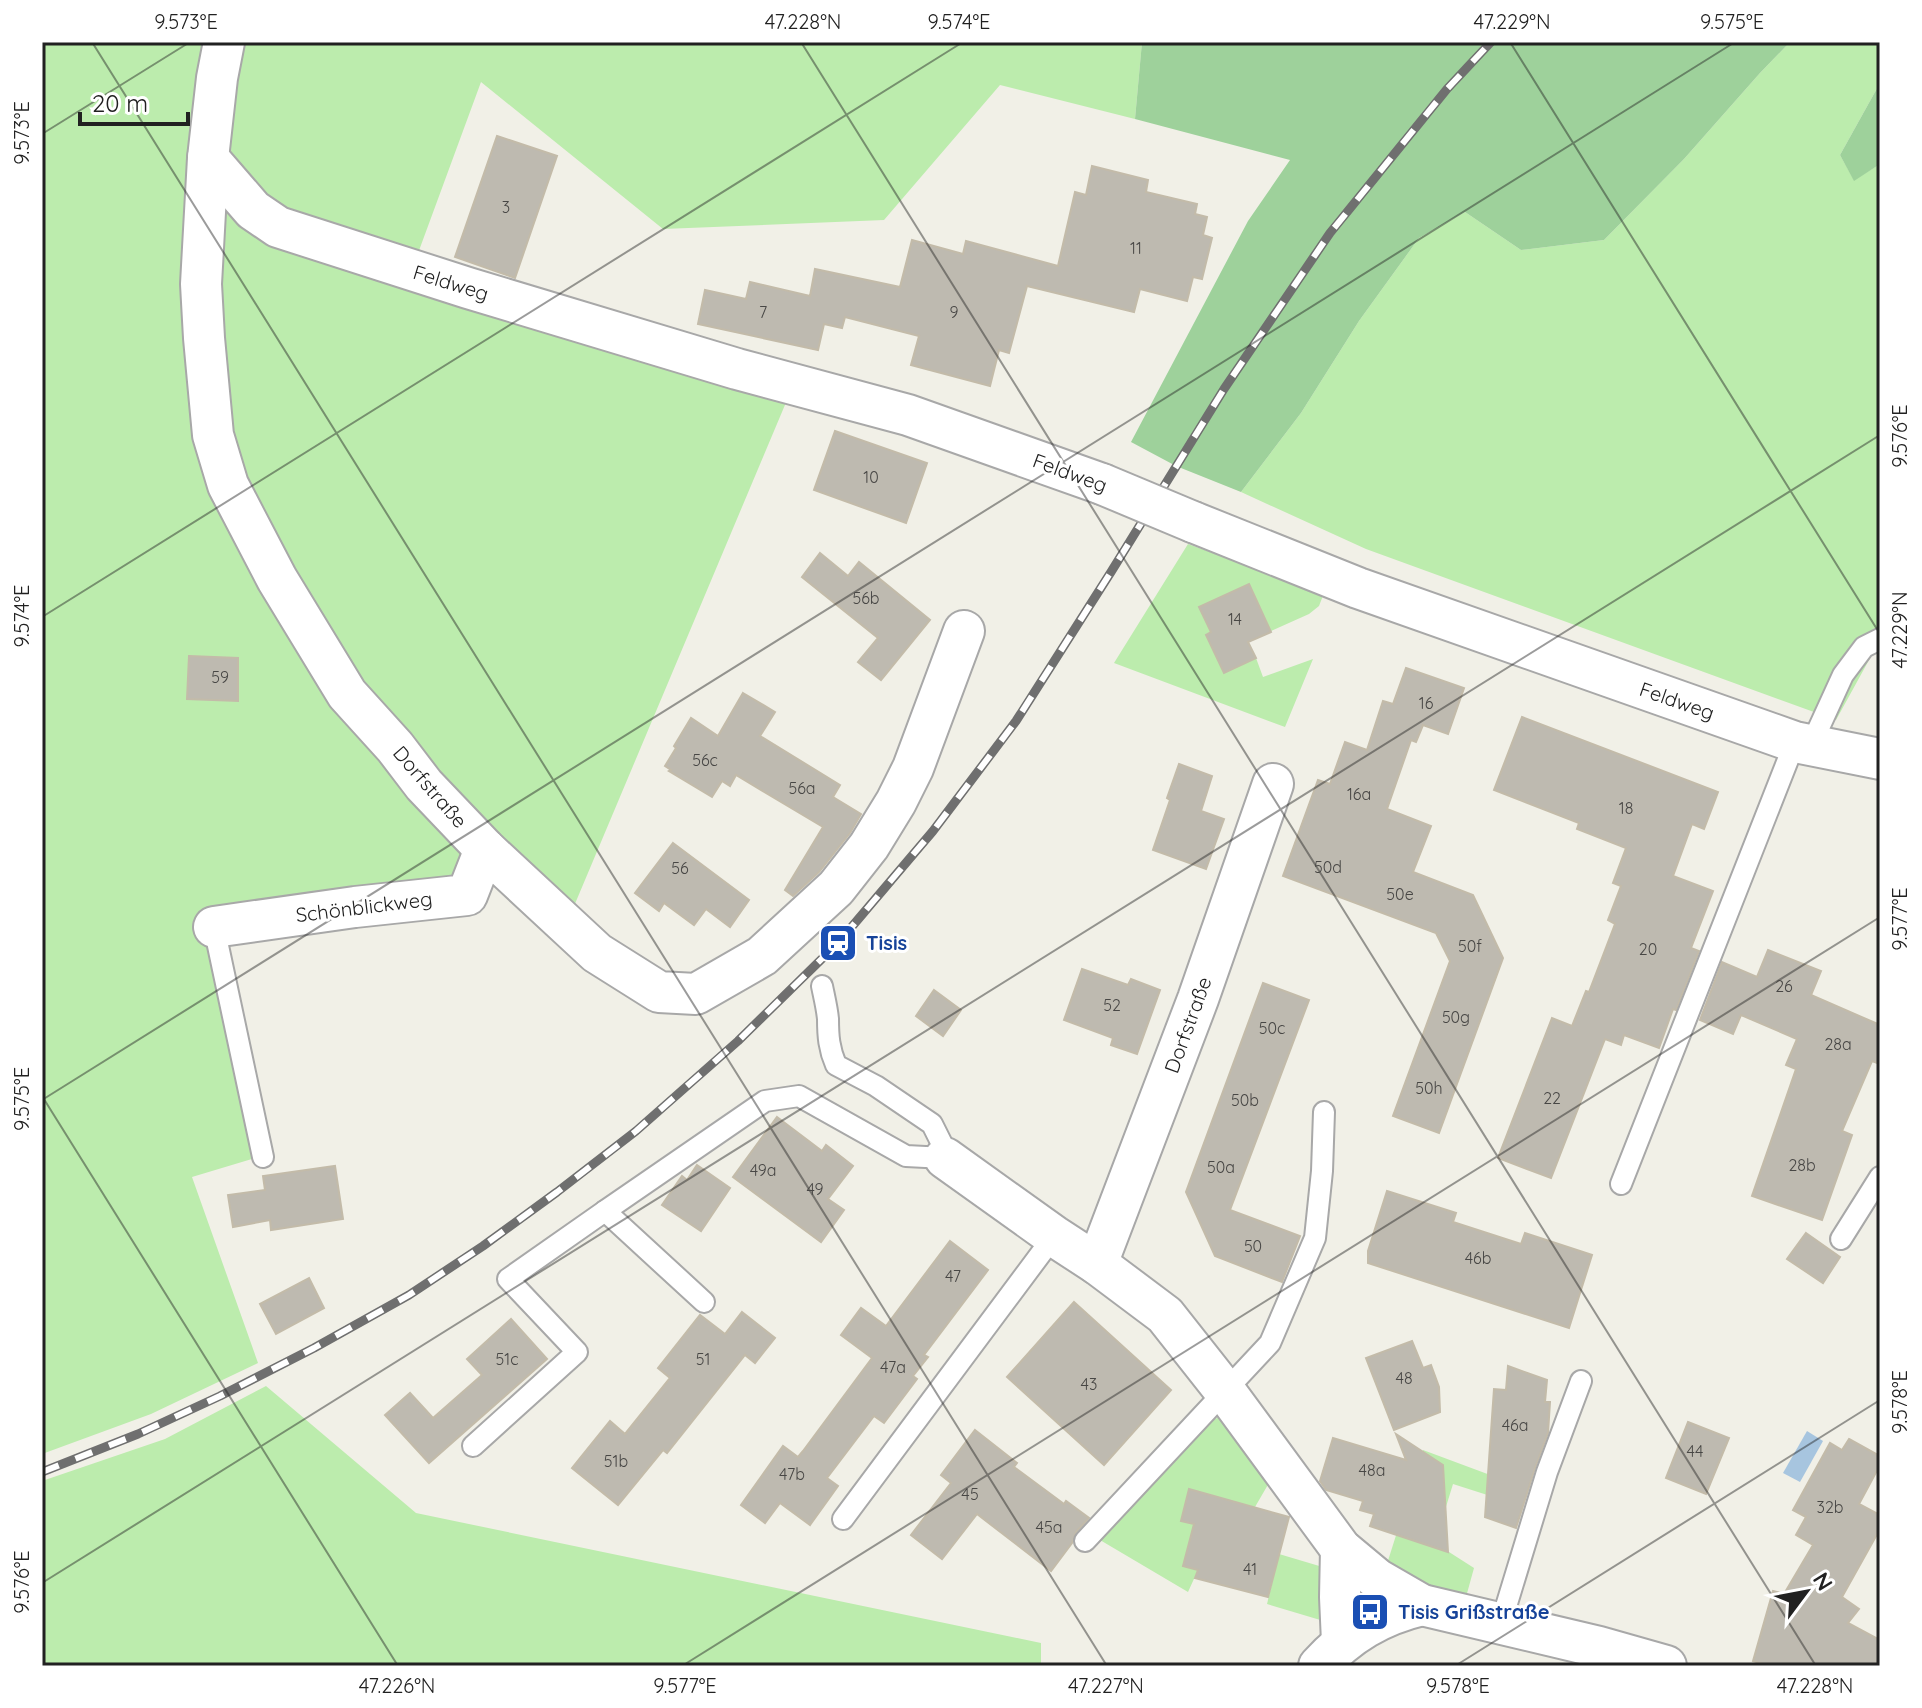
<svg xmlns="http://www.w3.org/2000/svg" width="1922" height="1708" font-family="Quicksand,sans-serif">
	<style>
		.grass { fill: #bcecad }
		.forest { fill: #9ed19b }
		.water { fill: #a7c5df }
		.building { fill: #bebab0; stroke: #c3bba9; stroke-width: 2 }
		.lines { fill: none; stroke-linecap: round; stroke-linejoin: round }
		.service-casing { stroke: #a8a8a8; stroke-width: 24 }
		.minor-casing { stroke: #a8a8a8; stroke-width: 44 }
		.service { stroke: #fff; stroke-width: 20 }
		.minor { stroke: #fff; stroke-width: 40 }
		.rail-casing { stroke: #6f6f6f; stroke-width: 9 }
		.rail { stroke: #fff; stroke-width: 6; stroke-dasharray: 18; stroke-linecap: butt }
		.minor-bridge-casing { stroke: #a8a8a8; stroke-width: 44; stroke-linecap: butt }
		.minor-bridge { stroke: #fff; stroke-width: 40 }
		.ticks { fill: none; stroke: #212121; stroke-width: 2; stroke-opacity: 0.45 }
		.labels { text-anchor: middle; stroke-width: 6; stroke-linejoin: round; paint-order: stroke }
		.number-label { font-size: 16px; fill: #484745 }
		.street-label { font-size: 20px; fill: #212121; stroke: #fff }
		.transit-label { font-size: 20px; font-weight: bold; fill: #164399; stroke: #fff; text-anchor: start }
		.neatline { fill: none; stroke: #212121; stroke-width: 3 }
		.ticks-label { font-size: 20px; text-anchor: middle; fill: #212121 }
	</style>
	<rect width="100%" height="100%" fill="#f1f0e7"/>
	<!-- grass -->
	<g class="grass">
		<polygon points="42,42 211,42 222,69 246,42 1142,42 1135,119 1000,85 884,220 663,229 481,82 410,275 790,393 569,918 490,850 464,892 217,929 265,1155 192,1177 258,1363 151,1414 42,1454"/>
		<polygon points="1790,42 1880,42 1880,83 1840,155 1854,180 1880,164 1880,640 1836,720 1366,549 1241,492 1301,413 1359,321 1419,238 1465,212 1521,250 1604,240 1684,159 1760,73"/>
		<polygon points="1188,544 1324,593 1319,606 1309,614 1271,631 1249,584 1200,607 1211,632 1206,635 1224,672 1256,658 1263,677 1313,659 1285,727 1114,663"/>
		<polygon points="266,1386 416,1513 1041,1643 1041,1666 42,1666 42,1481 165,1439"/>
		<polygon points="1219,1417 1228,1417 1273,1476 1255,1507 1189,1490 1181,1520 1194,1524 1183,1566 1198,1570 1188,1592 1100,1540 1209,1422"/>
		<polygon points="1423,1450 1509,1482 1503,1500 1453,1484 1445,1510 1434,1507 1422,1543 1449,1552 1474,1568 1466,1597 1408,1582 1386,1567"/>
		<polygon points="1279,1554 1326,1568 1327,1622 1267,1604"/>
	</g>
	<!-- forest -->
	<g class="forest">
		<polygon points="1142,42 1790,42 1760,73 1684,159 1604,240 1521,250 1465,212 1419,238 1359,321 1301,413 1241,492 1176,466 1131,442 1248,221 1290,160 1135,119"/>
		<polygon points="1880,83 1880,164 1854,181 1840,155"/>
	</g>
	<!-- water -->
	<polygon class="water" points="1807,1431 1823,1441 1800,1482 1783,1473"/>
	<!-- building -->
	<g class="building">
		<polygon points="497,136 557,156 515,278 455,257"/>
		<polygon points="1092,166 1148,180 1146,192 1197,204 1195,214 1207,217 1203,235 1212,238 1202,279 1193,277 1187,301 1140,289 1134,312 1027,286 1009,353 999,350 990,386 911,365 919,336 845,317 842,328 824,324 818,350 698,324 705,290 746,299 750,282 810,296 815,269 900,287 912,240 963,254 966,241 1058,266 1075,192 1086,195"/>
		<polygon points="835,431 927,463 906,523 814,490"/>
		<polygon points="820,553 848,576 859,562 930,620 881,680 858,662 878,638 802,577"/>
		<polygon points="1249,584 1271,632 1248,642 1256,658 1224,673 1206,635 1211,632 1199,607"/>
		<polygon points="189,656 238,658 238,701 187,699"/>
		<polygon points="1406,668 1464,688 1448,734 1423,725 1416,742 1411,740 1387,809 1431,826 1413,872 1473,895 1503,958 1439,1133 1393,1116 1450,961 1436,933 1283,876 1318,780 1330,784 1345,742 1367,750 1383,701 1393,704"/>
		<polygon points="743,693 775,712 760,736 840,785 833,797 861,814 850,833 819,872 793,896 785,890 823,827 736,775 730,786 722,781 712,797 669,771 671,770 665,766 676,748 674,746 691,718 718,736"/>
		<polygon points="1522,717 1718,792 1704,829 1692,824 1673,876 1713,891 1691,948 1699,951 1676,1010 1673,1009 1659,1048 1624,1035 1621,1045 1605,1039 1551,1178 1498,1158 1552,1018 1572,1026 1586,991 1589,992 1615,924 1608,920 1621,886 1613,883 1626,848 1577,829 1579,823 1494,790"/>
		<polygon points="1179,764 1212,776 1201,811 1224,819 1206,869 1153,850 1170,800 1167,798"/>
		<polygon points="673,843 749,900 730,927 706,909 694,925 664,903 659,911 635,893"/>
		<polygon points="1768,950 1821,971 1811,995 1880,1025 1880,1064 1872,1061 1842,1131 1852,1135 1822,1220 1752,1196 1796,1069 1786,1065 1797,1039 1741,1015 1733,1034 1700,1020 1722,962 1757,977"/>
		<polygon points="1082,969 1128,985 1131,979 1160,990 1137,1054 1111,1045 1113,1038 1064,1020"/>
		<polygon points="1263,983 1309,1000 1230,1210 1300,1236 1282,1282 1215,1256 1186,1192"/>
		<polygon points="934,990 961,1010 943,1036 916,1016"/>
		<polygon points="777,1117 822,1151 826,1145 853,1166 828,1199 844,1210 821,1242 733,1177"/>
		<polygon points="697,1165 730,1188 701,1231 662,1205 682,1176 687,1180"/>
		<polygon points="335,1166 343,1219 271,1230 270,1220 233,1227 228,1195 265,1190 263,1176"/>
		<polygon points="1387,1191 1456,1213 1453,1222 1521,1244 1525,1233 1592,1255 1569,1328 1368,1263 1368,1251"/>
		<polygon points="1806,1233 1840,1257 1823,1283 1787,1259"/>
		<polygon points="950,1241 988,1270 924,1355 928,1357 913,1376 917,1379 884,1423 874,1416 827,1478 838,1486 810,1525 780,1503 765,1523 741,1505 783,1446 798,1457 803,1451 872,1358 841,1335 861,1308 886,1326"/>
		<polygon points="309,1278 324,1308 276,1334 260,1304"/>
		<polygon points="1074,1302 1171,1390 1104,1465 1007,1377"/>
		<polygon points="742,1312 775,1338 755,1363 745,1355 667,1453 663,1450 618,1505 572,1468 610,1421 625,1434 670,1378 658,1368 700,1315 725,1334"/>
		<polygon points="511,1319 547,1359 429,1463 385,1415 410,1393 433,1418 482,1375 467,1359"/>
		<polygon points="1412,1341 1423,1368 1431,1365 1439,1387 1440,1412 1394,1430 1366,1358"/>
		<polygon points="1508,1366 1547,1380 1545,1402 1550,1402 1548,1433 1535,1468 1516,1528 1485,1517 1494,1389 1506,1390"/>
		<polygon points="1688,1422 1729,1438 1706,1494 1666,1478"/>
		<polygon points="975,1430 1017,1463 1014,1467 1064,1504 1066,1501 1089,1518 1076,1532 1072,1543 1051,1571 977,1514 942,1559 911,1535 951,1483 941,1475"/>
		<polygon points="1396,1434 1443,1465 1448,1552 1370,1526 1374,1514 1360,1510 1363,1501 1326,1490 1320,1481 1333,1438 1406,1460"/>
		<polygon points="1849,1439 1880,1456 1880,1465 1859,1504 1880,1515 1880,1529 1842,1597 1859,1609 1848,1623 1880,1640 1880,1666 1770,1666 1753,1661 1773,1591 1784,1594 1813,1545 1796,1535 1806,1517 1793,1510 1830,1443 1842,1450"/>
		<polygon points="1189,1489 1289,1517 1268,1597 1195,1578 1198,1570 1183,1566 1194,1524 1181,1521"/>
	</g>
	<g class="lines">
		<defs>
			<g id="service">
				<polyline points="1811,745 1843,675 1864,647 1880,639"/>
				<polyline points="214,927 263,1157"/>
				<polyline points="1621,1184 1795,742"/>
				<polyline points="1841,1239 1880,1177"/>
				<path d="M 704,1302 L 605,1211 L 765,1101 L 799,1096 L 906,1156 L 945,1158 L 942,1144 L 932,1124 L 876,1086 L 836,1065 C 829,1049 828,1036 828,1019 C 827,1008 824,996 822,986"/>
				<polyline points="473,1446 577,1352 508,1279 605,1211"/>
				<polyline points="843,1519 1054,1236"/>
				<polyline points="1085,1541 1270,1343 1315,1238 1322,1171 1324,1112"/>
				<polyline points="1501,1623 1547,1472 1581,1381"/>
			</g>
			<g id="minor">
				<polyline points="224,42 217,78 208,158 201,284 204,338 213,435 228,485 277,579 347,694 395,747 424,785 485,849 597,953 659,992 696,994 762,956 836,888 869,846 896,802 913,768 964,631"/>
				<polyline points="208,158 253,210 278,227 468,288 737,369 908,415 1102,484"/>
				<polyline points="1193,522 1358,588 1795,742 1880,759"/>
				<polyline points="214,927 355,907 467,895 485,849"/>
				<polyline points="945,1158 1054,1236 1097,1264 1165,1315 1225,1391 1341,1549 1377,1579 1422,1605 1599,1647 1666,1666"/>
				<polyline points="1097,1264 1198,999 1273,784"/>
				<polyline points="1341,1549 1340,1597 1342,1642"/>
				<path d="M 1319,1666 C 1348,1634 1380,1615 1422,1605"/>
			</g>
		</defs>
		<!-- service casing -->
		<use href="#service" class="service-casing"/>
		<!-- minor casing -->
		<use href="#minor" class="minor-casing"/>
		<!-- service -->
		<use href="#service" class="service"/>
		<!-- minor -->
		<use href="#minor" class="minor"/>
		<defs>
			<polyline id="rail" points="42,1472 138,1434 220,1396 314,1348 409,1295 483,1246 557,1192 636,1131 738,1041 838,943 933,831 1016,721 1111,572 1224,389 1330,233 1447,89 1491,42"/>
		</defs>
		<!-- rail casing -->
		<use href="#rail" class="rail-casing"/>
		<!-- rail -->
		<use href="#rail" class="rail"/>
		<defs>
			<polyline id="minor-bridge" points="1102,484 1193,522"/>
		</defs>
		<!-- minor-bridge casing -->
		<use href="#minor-bridge" class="minor-bridge-casing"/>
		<!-- minor-bridge -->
		<use href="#minor-bridge" class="minor-bridge"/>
	</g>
	<!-- ticks -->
	<path class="ticks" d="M 92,42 L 1107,1666M 801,42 L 1816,1666M 1510,42 L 1880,634M 42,134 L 190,42M 42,617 L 963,42M 42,1096 L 398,1666M 42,1100 L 1735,42M 42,1583 L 1880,435M 682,1666 L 1880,917M 1455,1666 L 1880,1400"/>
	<!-- icons -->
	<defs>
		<symbol id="station-square" viewBox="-11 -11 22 22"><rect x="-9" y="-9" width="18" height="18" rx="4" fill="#1a4fb4" stroke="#fff"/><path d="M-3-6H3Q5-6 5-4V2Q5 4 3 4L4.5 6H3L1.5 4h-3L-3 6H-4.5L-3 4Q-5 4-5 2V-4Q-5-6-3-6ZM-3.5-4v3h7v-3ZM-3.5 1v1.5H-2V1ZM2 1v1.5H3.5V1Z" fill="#fff"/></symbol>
		<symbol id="bus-square" viewBox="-11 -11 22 22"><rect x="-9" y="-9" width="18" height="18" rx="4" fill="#1a4fb4" stroke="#fff"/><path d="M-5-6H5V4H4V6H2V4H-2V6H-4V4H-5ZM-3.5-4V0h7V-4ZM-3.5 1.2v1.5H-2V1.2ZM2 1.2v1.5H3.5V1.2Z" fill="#fff"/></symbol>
	</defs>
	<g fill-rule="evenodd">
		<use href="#station-square" x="816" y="921" width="44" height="44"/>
		<use href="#bus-square" x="1348" y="1590" width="44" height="44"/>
	</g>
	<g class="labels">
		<!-- number labels -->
		<g class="number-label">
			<text x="506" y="213">3</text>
			<text x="1136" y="254">11</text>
			<text x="763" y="318">7</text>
			<text x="954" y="318">9</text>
			<text x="871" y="483">10</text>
			<text x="866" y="604">56b</text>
			<text x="1235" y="625">14</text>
			<text x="220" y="683">59</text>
			<text x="1426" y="709">16</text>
			<text x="705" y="766">56c</text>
			<text x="802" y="794">56a</text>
			<text x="1359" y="800">16a</text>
			<text x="1626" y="814">18</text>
			<text x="1328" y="873">50d</text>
			<text x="680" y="874">56</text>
			<text x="1400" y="900">50e</text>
			<text x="1470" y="952">50f</text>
			<text x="1648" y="955">20</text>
			<text x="1784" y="992">26</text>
			<text x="1112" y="1011">52</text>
			<text x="1456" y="1023">50g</text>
			<text x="1272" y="1034">50c</text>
			<text x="1838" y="1050">28a</text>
			<text x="1429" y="1094">50h</text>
			<text x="1552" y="1104">22</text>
			<text x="1245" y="1106">50b</text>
			<text x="1802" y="1171">28b</text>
			<text x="1221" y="1173">50a</text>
			<text x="763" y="1176">49a</text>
			<text x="815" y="1195">49</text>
			<text x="1253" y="1252">50</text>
			<text x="1478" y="1264">46b</text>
			<text x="953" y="1282">47</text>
			<text x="507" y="1365">51c</text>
			<text x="703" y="1365">51</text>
			<text x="893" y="1373">47a</text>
			<text x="1404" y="1384">48</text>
			<text x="1089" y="1390">43</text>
			<text x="1515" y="1431">46a</text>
			<text x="1695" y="1457">44</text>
			<text x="616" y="1467">51b</text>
			<text x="1372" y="1476">48a</text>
			<text x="792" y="1480">47b</text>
			<text x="970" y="1500">45</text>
			<text x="1830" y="1513">32b</text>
			<text x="1049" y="1533">45a</text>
			<text x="1250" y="1575">41</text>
		</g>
		<!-- street labels -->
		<g class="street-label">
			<text transform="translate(451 283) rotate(17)" y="7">Feldweg</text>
			<text transform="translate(1070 473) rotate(20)" y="7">Feldweg</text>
			<text transform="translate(1677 701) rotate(19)" y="7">Feldweg</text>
			<text transform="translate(430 787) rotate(49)" y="7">Dorfstraße</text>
			<text transform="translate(364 907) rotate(-7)" y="7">Schönblickweg</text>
			<text transform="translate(1188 1025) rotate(-70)" y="7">Dorfstraße</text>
		</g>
		<!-- transit labels -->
		<g class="transit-label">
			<text x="866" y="950">Tisis</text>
			<text x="1398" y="1619">Tisis Grißstraße</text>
		</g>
	</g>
	<!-- border -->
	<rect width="1922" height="1708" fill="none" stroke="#ffffff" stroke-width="88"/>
	<!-- north arrow -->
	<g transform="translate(1806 1592) rotate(58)" stroke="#ffffff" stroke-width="6" paint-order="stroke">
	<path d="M0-6L14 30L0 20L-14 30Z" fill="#212121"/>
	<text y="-12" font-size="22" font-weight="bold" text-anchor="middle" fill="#212121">N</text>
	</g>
	<!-- scale -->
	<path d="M80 112v12h108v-12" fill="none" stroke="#212121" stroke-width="4"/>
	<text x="92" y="112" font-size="24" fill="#212121" stroke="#ffffff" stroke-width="6" paint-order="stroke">20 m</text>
	<rect x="44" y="44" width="1834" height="1620" class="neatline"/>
	<g class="ticks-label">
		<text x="186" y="29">9.573°E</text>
		<text x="803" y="29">47.228°N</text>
		<text x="959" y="29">9.574°E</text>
		<text x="1512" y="29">47.229°N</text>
		<text x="1732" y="29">9.575°E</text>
		<text transform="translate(22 133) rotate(-90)" y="7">9.573°E</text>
		<text transform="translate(1900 436) rotate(-90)" y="7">9.576°E</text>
		<text transform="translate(22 616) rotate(-90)" y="7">9.574°E</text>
		<text transform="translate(1900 630) rotate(-90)" y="7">47.229°N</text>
		<text transform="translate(1900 919) rotate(-90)" y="7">9.577°E</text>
		<text transform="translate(22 1099) rotate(-90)" y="7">9.575°E</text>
		<text transform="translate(1900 1402) rotate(-90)" y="7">9.578°E</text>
		<text transform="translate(22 1582) rotate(-90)" y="7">9.576°E</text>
		<text x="397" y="1693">47.226°N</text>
		<text x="685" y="1693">9.577°E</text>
		<text x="1106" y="1693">47.227°N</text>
		<text x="1458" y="1693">9.578°E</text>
		<text x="1815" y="1693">47.228°N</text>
	</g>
</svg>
